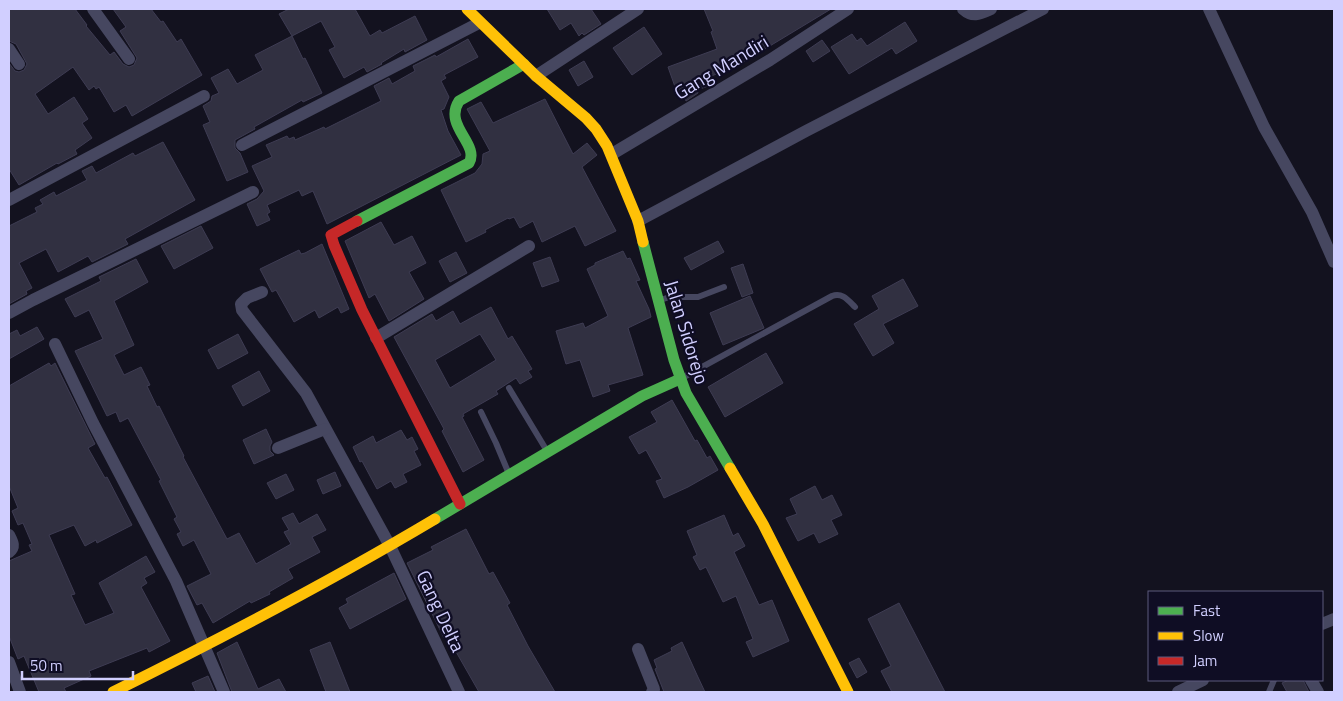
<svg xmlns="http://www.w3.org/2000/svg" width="1343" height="701" font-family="'Titillium Web',sans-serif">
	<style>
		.building { fill: #313041; stroke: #3e3c53; fill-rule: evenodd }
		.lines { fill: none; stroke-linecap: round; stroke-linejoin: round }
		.lane { stroke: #464760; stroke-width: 6 }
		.street { stroke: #464760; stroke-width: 12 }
		.fast { stroke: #4caf50; stroke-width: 11 }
		.slow { stroke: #ffc107; stroke-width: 11 }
		.jam { stroke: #c62828; stroke-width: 11 }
		.labels { text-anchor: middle; stroke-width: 4.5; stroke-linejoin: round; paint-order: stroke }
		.street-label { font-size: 19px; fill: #d1cfff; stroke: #0f0d24 }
	</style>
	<rect width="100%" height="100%" fill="#13121f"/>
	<!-- building -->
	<g class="building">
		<polygon points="9,9 75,9 87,25 86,26 110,55 114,52 123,64 129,67 134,65 137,58 120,31 126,27 113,9 151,9 161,22 163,21 177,42 181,39 202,75 132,116 126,105 114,112 99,87 96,89 94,86 89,90 73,67 35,94 48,114 74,97 88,119 82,123 92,138 75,150 77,154 58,164 57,163 19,185 9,169 9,63 15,71 19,72 24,70 27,64 16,44 9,41"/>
		<polygon points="289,9 355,9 370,36 380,30 382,33 415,16 427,40 405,52 404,49 381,63 382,64 367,72 364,67 344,78 329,50 335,47 321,21 292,36 303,59 305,58 322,93 303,102 302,100 254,127 255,129 235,140 235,148 240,153 248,172 227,181 203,125 210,122 203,106 211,101 212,96 219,93 211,78 228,69 237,84 263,70 255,55 292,36 279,14"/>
		<polygon points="547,9 591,9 601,24 584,35 582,33 579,36 571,23 560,30"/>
		<polygon points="704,9 831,9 740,64 740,66 708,77 711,85 697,90 698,93 686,101 684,96 679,98 668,67 717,49 711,32 713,31"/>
		<polygon points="905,22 917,41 896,54 892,48 849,74 831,47 852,34 857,41 861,38 867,46"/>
		<polygon points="644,27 662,54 632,75 613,48"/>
		<polygon points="468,39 478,57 444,75 446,78 441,81 449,97 444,109 441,110 448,131 461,155 327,224 313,191 302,196 299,190 267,205 270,212 267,214 270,220 257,226 247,204 257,199 264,191 252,166 272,157 266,145 287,136 289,139 294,137 295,140 324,127 325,129 381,101 374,86 389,78 392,84 415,71 413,66 435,55 436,57"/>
		<polygon points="822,40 830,51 813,62 806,51"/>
		<polygon points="584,61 593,77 578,86 569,70"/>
		<polygon points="545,99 573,154 587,143 597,155 582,167 616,231 585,246 575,226 542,242 533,221 520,228 514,217 509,219 508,218 485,230 486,232 466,242 441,190 475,173 482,164 483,154 490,151 467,109 481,102 493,123"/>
		<polygon points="163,142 195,200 125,239 128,244 92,262 88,256 58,272 46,249 19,263 32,288 26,291 27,294 9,304 9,226 37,212 35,208 43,204 40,200 54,192 56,196 87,180 82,171 92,166 96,173 133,153 135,156"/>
		<polygon points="381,222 394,245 412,236 426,263 409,272 424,299 389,321 375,294 369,298 345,241"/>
		<polygon points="201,226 213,248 174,269 161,246"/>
		<polygon points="718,241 724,252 691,270 684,258"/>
		<polygon points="322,244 349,309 341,313 338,307 319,318 315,310 294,322 276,290 272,292 260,269 299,250 301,254 305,253"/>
		<polygon points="623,251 627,259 630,258 640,280 636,281 649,309 651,317 628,328 643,375 608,385 610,391 593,397 580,360 566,364 556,331 583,323 585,328 608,316 587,269 595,265 595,263"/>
		<polygon points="456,252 467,273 450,282 439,261"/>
		<polygon points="550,257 559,281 542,287 533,263"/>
		<polygon points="136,259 148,282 114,301 134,345 114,355 124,375 141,367 150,385 147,386 157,407 159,406 184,456 183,457 227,539 239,533 256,564 291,544 284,532 289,530 282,518 293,513 299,524 317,514 326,530 312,537 320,552 288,569 293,578 269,592 270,594 251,603 250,601 213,623 202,603 197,605 187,586 211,574 194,540 183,546 177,534 181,532 174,519 177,517 159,481 161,480 128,418 120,422 116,412 107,416 75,351 103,339 89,310 75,317 65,299 101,281 99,277"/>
		<polygon points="743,264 753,293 742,297 731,268"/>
		<polygon points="903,279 918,306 883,324 894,343 873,356 854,324 879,309 872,296"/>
		<polygon points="750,296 764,328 723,345 710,313"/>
		<path d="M 491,307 L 508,339 L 512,336 L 532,369 L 528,371 L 532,377 L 520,384 L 516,378 L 496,391 L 498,394 L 463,414 L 464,416 L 462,417 L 484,460 L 463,472 L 442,431 L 444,429 L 394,337 L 432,314 L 436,321 L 453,311 L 460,324 ZM 480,334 L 496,360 L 450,388 L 435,360 Z"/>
		<polygon points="37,327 44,339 9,359 9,334 17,330 20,336"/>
		<polygon points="238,334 248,353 218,369 208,350"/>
		<polygon points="766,353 783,383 725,417 708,387"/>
		<polygon points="49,363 51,366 55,363 95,444 88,448 105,478 107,477 132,525 97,543 96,540 85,546 74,525 49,535 75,594 71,595 85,625 114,613 99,583 146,556 155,572 144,578 147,583 141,587 170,641 149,652 147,648 89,671 91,676 64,688 66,692 39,692 24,656 18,659 9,636 9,561 32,551 29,545 32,544 23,523 18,525 12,511 18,508 9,486 9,386"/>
		<polygon points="259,371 270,391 243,406 232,386"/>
		<polygon points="672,400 695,441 697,440 707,458 710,456 718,470 688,487 664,498 656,481 662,479 646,450 639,454 629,437 657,422 651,412"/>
		<polygon points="266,429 272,442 270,446 270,451 274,455 254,464 243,440"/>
		<polygon points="401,430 407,440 412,437 418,449 414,451 421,465 403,474 407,482 395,488 391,481 377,489 362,461 360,462 353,447 373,436 376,443"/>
		<polygon points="335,472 341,486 323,494 317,480"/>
		<polygon points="286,474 294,490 276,499 267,483"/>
		<polygon points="815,486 822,500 832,495 842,515 831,520 838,534 819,543 814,533 798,541 786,518 797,514 790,499"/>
		<polygon points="724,515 733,536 738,533 745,546 734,552 759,605 772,600 789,641 753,657 746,642 753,639 736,596 723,602 706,567 700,570 693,557 697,555 687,531"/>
		<polygon points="466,529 489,574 493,572 510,603 507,605 528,646 555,692 479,692 447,636 444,638 407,563 433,550 431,547"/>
		<polygon points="394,573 406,599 350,629 339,608 348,603 346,599"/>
		<polygon points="899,603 945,692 892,692 881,671 891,666 868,619"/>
		<polygon points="237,642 258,689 279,679 286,692 232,692 217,653"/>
		<polygon points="330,642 350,692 326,692 310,650"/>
		<polygon points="682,642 697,675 705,692 664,692 655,669 657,668 654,660 672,651 671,648"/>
		<polygon points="859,658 867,672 857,678 849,663"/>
		<polygon points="208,676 215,692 196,692 192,683"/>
		<polygon points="1289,680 1303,680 1309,692 1287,692 1282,683"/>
	</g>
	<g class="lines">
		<!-- lane -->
		<g class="lane">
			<polyline points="660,300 670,297 698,297 724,287"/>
			<path d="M 682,378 L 832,296 C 842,292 848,300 855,307"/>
			<polyline points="509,388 547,451"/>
			<polyline points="481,412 496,443 509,474"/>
			<polyline points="1269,692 1274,680"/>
		</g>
		<!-- street -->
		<g class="street">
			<polyline points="93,9 129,59"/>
			<path d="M 963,9 C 973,18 980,14 991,9"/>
			<polyline points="1209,9 1264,127 1312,212 1334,262"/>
			<polyline points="9,49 19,64"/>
			<polyline points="536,76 638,9"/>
			<polyline points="242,145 479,23"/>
			<polyline points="612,154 770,60 848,9"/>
			<polyline points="9,200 204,96"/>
			<polyline points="638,221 806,131 1043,9"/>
			<polyline points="262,292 247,298 241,304 242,310 306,393 390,546 459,692"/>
			<polyline points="9,313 33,300 253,192"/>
			<polyline points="376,338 529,246"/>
			<polyline points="55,344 93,423 176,581 224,692"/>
			<polyline points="278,448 325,429"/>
			<path d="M 9,535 C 12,541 16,547 9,552"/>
			<polyline points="1322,624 1334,619"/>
			<polyline points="638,649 654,689 652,692"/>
			<polyline points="9,662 20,692"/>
			<polyline points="1311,680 1318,692"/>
			<polyline points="1178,692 1203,680"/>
		</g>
		<!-- fast -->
		<g class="fast">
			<path d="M 357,221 L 469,163 C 480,144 443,126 459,101 L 524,64"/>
			<polyline points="643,242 674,360 686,393 730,468"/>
			<polyline points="435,519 642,396 680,379"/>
		</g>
		<!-- slow -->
		<g class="slow">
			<polyline points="467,9 536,76 586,118 596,129 607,146 638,221 643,242"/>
			<polyline points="730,468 763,524 848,692"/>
			<path d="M 113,692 C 222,638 331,581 435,519"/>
		</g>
		<!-- jam -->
		<polyline class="jam" points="357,221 331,235 334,245 362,310 460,504"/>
	</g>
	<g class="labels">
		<!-- street labels -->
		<g class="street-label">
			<text transform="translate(721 67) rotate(-31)" y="7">Gang Mandiri</text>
			<text transform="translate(687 332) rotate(73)" y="7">Jalan Sidorejo</text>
			<text transform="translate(441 611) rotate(65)" y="7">Gang Delta</text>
		</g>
	</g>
	<!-- border -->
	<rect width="1343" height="701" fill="none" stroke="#d1cfff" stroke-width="20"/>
	<!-- legend -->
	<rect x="1148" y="591" width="175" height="90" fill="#0f0d24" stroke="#5d5b7c"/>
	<rect x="1158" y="607" width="25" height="8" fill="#4caf50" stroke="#5d5b7c"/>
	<text x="1193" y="616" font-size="15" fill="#d1cfff">Fast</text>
	<rect x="1158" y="632" width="25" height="8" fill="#ffc107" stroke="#5d5b7c"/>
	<text x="1193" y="641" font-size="15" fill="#d1cfff">Slow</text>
	<rect x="1158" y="657" width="25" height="8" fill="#c62828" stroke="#5d5b7c"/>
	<text x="1193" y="666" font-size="15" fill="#d1cfff">Jam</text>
	<!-- scale -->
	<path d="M22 671v8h111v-8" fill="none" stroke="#d1cfff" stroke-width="2.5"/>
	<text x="30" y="671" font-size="15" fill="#d1cfff" stroke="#0f0d24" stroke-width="4" paint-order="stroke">50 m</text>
</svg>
